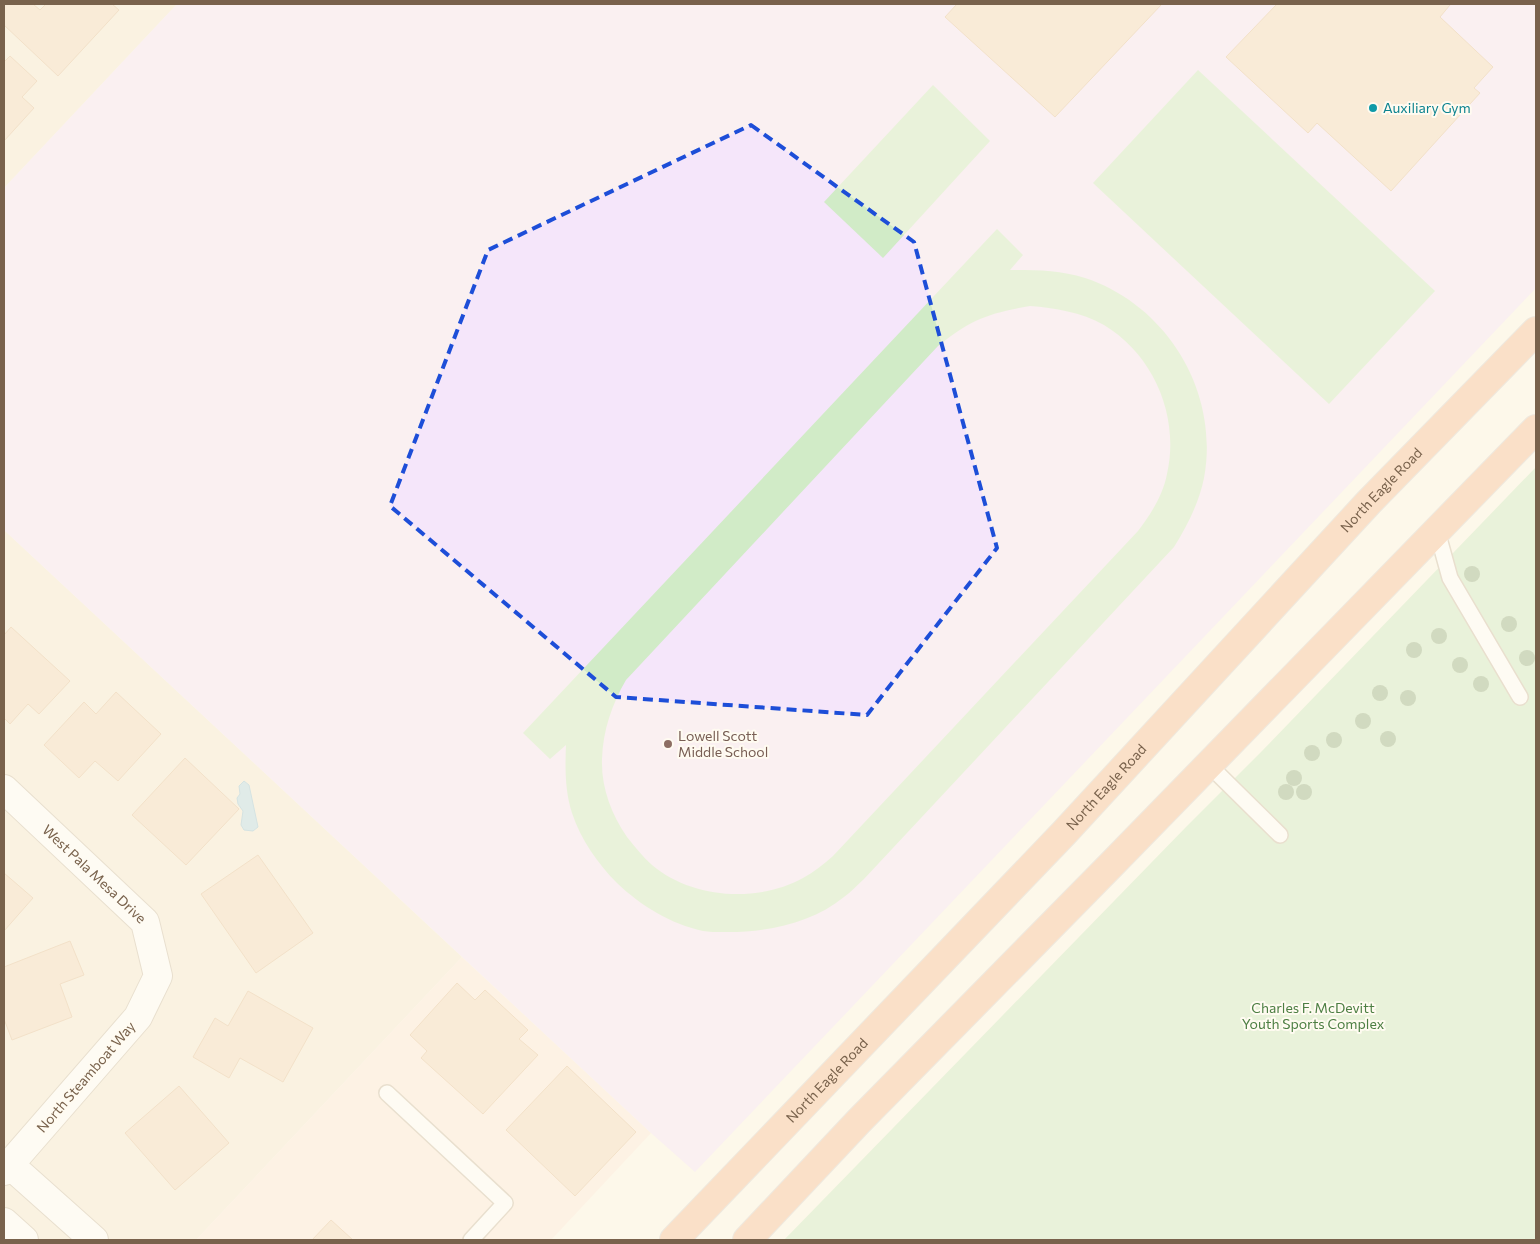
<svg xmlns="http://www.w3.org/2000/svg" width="1540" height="1244" font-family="Commissioner,sans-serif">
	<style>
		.residential { fill: #f5ebd8 }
		.commercial { fill: #fdebde }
		.education { fill: #f5e6fa }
		.green { fill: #d1ebc7; fill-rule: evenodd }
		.water { fill: #bddce7; stroke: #a4cad9 }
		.building { fill: #f3dcc1; stroke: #e6c5a1 }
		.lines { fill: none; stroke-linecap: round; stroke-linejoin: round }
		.lane-casing { stroke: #d0c2ae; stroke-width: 18 }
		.street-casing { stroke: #d0c2ae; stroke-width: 30 }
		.highway-casing { stroke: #dcd6d0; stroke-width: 30 }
		.lane { stroke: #fff; stroke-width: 15 }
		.street { stroke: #fff; stroke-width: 28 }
		.highway { stroke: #f7c3a1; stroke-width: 28 }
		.tree { fill: #9cb58e }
		.marked { fill: none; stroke: #1d4ed8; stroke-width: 4; stroke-dasharray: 10 6; stroke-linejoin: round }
		.culture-dot { fill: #0f9aa8; stroke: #fffbf1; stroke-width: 2 }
		.education-dot { fill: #8d6e63; stroke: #fffbf1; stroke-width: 2 }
		.labels { text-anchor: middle; stroke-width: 4; stroke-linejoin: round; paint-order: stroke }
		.culture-label { font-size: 14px; fill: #0d838f; stroke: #fffbf1; text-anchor: start }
		.street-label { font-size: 14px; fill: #79624c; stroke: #fffbf1 }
		.education-label { font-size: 14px; fill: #785e54; stroke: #fffbf1; text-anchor: start }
		.park-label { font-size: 14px; fill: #4d7f43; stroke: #fffbf1 }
	</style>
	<rect width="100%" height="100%" fill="#fdf8ea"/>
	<!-- residential -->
	<g class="residential">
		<polygon points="4,4 177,4 4,188"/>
		<polygon points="4,530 462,957 196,1240 4,1240"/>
	</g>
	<!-- commercial -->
	<polygon class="commercial" points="462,957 651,1133 551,1240 196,1240"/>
	<!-- education -->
	<polygon class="education" points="177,4 1536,4 1536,288 695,1172 651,1133 4,530 4,188"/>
	<!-- green -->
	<g class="green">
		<polygon points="1198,70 1435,291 1329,404 1093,183"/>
		<polygon points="933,85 990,141 883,258 824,202"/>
		<path d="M 997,229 L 1023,255 L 1010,270 C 1036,270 1060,270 1085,278 C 1167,305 1220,392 1204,478 C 1199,503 1187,526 1174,547 L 864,879 C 857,885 851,892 844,897 C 811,924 764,933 722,932 C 716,932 709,932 703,931 C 671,924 641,906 617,883 C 598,864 581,840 572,813 C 565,791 565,768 566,745 L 550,759 L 523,733 ZM 1030,306 C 1055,308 1081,312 1104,325 C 1154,355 1180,417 1167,474 C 1163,495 1151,514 1138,531 L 833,856 C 824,864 814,872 803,878 C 758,903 692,899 652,865 C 643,857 635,847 627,837 C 611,814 601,787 602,759 C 603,730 612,704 626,680 L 938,346 C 970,320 988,313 1030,306 Z"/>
		<polygon points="1536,467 1536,1240 784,1240 1186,827 1262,751"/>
	</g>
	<!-- water -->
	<polygon class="water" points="244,781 249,785 258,827 253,831 244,830 241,825 243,811 238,804 237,798 240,794 239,786"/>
	<!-- building -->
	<g class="building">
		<polygon points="4,4 33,4 40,10 46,4 112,4 119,10 58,76 4,25"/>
		<polygon points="957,4 1162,4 1055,117 945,17"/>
		<polygon points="1277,4 1449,4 1450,5 1440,17 1493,67 1474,88 1480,93 1391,191 1317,123 1308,133 1226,57"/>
		<polygon points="10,56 37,81 22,97 34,108 4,141 4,62"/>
		<polygon points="11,627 70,681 39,714 28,704 10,724 4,718 4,635"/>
		<polygon points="116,692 161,734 118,781 95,761 79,778 44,745 84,702 96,714"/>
		<polygon points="185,758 239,809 186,865 132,815"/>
		<polygon points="258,855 313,933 256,973 201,894"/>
		<polygon points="4,873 33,898 4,931"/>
		<polygon points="70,941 84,975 60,984 72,1017 12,1040 4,1019 4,967"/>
		<polygon points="457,983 475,1000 485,990 528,1030 519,1039 538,1055 483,1114 421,1058 427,1051 410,1035"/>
		<polygon points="248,991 313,1028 283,1082 240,1058 229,1078 193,1057 215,1018 228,1026"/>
		<polygon points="567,1066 636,1132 575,1196 506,1130"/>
		<polygon points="179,1086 229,1143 175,1190 125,1133"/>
		<polygon points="331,1220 353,1240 312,1240"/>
	</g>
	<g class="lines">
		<defs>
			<g id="lane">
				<polyline points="1437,531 1450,578 1520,697"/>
				<polyline points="1209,765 1280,835"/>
				<polyline points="387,1093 505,1203 471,1240"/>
			</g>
			<g id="street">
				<path id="s1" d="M 4,789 L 145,922 L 158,976 L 138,1017 L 4,1171"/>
				<polyline points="10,1165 94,1240"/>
				<polyline points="4,1222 24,1240"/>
			</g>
			<g id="highway">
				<path id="s2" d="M 674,1240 L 1064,833 L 1369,502 L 1536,331"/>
				<polyline points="747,1240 859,1121 1110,866 1536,429"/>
			</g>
		</defs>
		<!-- lane casing -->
		<use href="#lane" class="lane-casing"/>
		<!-- street casing -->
		<use href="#street" class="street-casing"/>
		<!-- highway casing -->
		<use href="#highway" class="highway-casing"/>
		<!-- lane -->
		<use href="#lane" class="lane"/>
		<!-- street -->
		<use href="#street" class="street"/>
		<!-- highway -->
		<use href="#highway" class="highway"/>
	</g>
	<!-- trees -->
	<g class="tree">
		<circle cx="1472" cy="574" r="8"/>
		<circle cx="1509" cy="624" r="8"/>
		<circle cx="1439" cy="636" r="8"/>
		<circle cx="1414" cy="650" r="8"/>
		<circle cx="1527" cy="658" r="8"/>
		<circle cx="1460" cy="665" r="8"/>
		<circle cx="1481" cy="684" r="8"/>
		<circle cx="1380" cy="693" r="8"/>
		<circle cx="1408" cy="698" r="8"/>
		<circle cx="1363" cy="721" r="8"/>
		<circle cx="1388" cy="739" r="8"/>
		<circle cx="1334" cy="740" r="8"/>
		<circle cx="1312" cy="753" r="8"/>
		<circle cx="1294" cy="778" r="8"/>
		<circle cx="1286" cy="792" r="8"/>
		<circle cx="1304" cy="792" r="8"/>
	</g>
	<!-- marked area -->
	<path d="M0 0H1540V1244H0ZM 751,125 L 914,242 L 997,548 L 867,715 L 616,697 L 390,506 L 488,250 Z" fill="#fdf8ea" fill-opacity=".55" fill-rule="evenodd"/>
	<path class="marked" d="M 751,125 L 914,242 L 997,548 L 867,715 L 616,697 L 390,506 L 488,250 Z"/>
	<!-- markers -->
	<circle class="culture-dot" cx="1373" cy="108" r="5"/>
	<circle class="education-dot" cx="668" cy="744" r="5"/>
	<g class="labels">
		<!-- culture labels -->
		<g class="culture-label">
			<text x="1383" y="113">Auxiliary Gym</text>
		</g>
		<!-- street labels -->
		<g class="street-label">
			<text dy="5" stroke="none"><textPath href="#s2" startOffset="1031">North Eagle Road</textPath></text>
			<text dy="5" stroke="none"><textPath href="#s2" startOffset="626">North Eagle Road</textPath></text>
			<text dy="5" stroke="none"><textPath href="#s1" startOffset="124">West Pala Mesa Drive</textPath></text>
			<text transform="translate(86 1077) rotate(-49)" y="5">North Steamboat Way</text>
			<text dy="5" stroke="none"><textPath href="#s2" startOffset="221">North Eagle Road</textPath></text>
		</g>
		<!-- education labels -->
		<g class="education-label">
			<text x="678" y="741">Lowell Scott<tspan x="678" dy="16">Middle School</tspan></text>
		</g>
		<!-- park labels -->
		<g class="park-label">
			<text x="1313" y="1013">Charles F. McDevitt<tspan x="1313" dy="16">Youth Sports Complex</tspan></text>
		</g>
	</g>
	<!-- border -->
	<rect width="1540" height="1244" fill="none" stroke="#79624c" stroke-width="10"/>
</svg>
